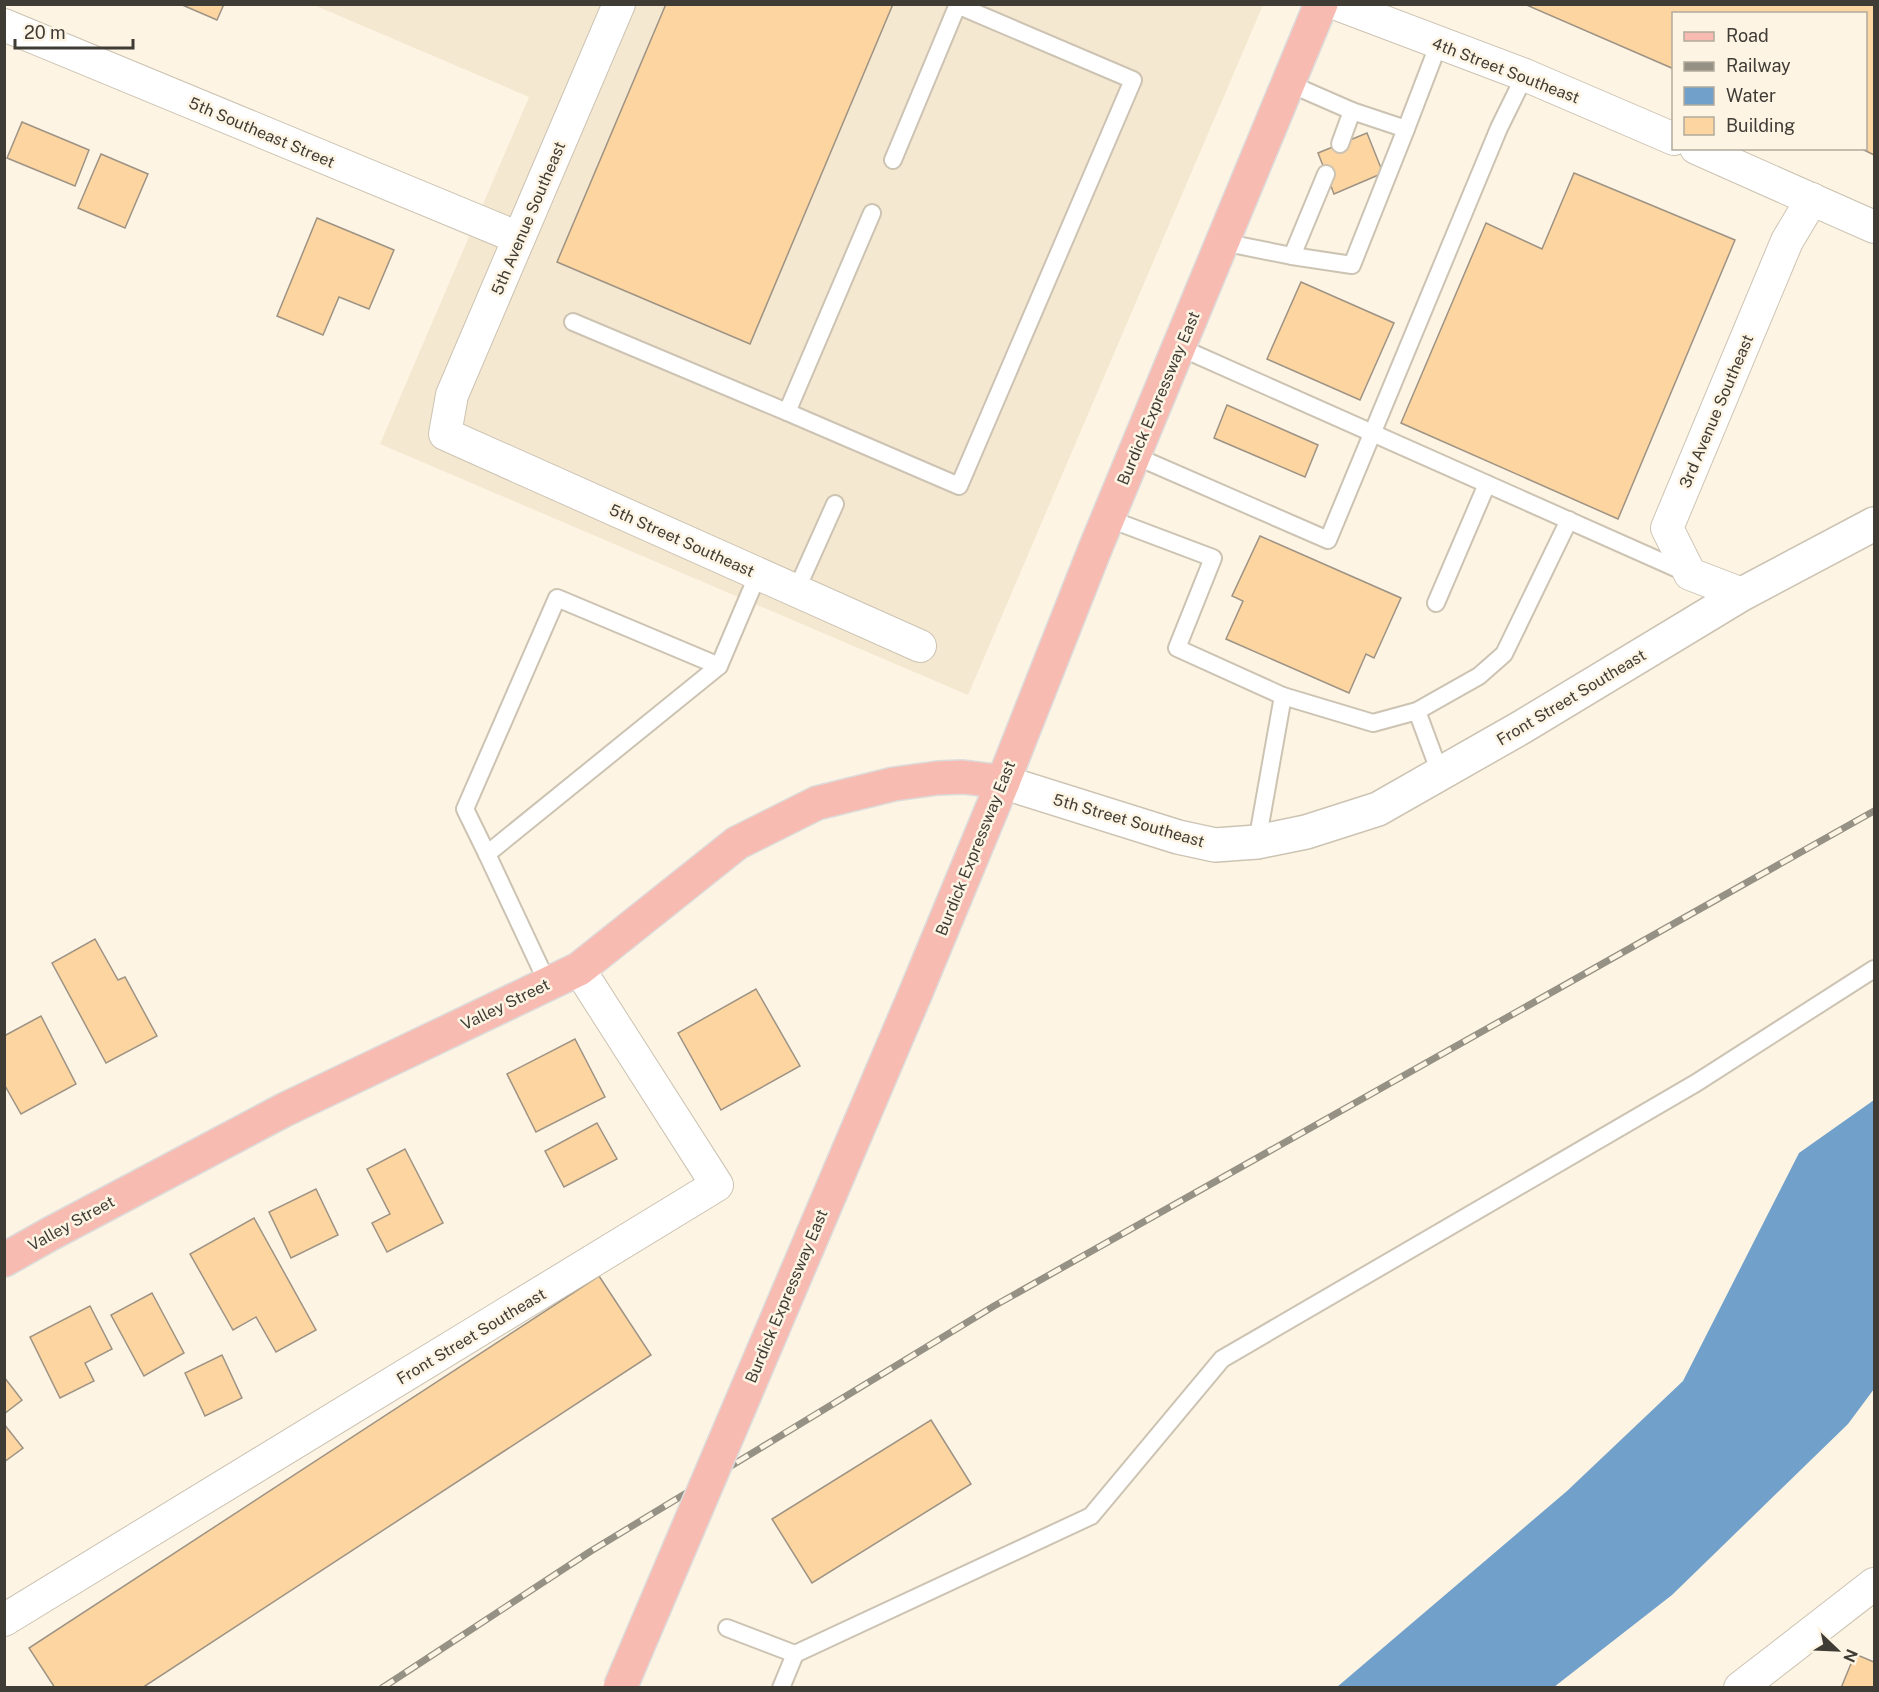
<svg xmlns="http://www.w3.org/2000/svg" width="1879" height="1692" font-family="'Public Sans',sans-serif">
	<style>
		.built { fill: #f5e8d1 }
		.water { fill: #71a0ca }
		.building { fill: #fcd5a0; stroke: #9e9384; stroke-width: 1.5 }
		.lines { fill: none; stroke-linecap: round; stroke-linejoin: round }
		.lane-casing { stroke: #ccc3b3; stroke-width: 20 }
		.street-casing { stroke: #ccc3b3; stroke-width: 34 }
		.secondary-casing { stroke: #ccc3b3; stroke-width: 36 }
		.primary-casing { stroke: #dcdcdb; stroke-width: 36 }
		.lane { stroke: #fff; stroke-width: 16 }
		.street { stroke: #fff; stroke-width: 32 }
		.secondary { stroke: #fff; stroke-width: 33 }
		.primary { stroke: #f8bbb2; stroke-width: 33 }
		.rail-casing { stroke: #969185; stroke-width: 7 }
		.rail { stroke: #fdf4e3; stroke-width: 4.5; stroke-dasharray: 14; stroke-linecap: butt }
		.primary-bridge-casing { stroke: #dcdcdb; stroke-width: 36; stroke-linecap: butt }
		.primary-bridge { stroke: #f8bbb2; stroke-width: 33 }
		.labels { text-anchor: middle; stroke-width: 5; stroke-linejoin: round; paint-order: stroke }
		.street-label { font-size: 16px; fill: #3f3c35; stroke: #fdf4e3 }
	</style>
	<rect width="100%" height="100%" fill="#fdf4e3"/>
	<!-- built -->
	<polygon class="built" points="314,5 1263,5 968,695 380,444 529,97"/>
	<!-- water -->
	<polygon class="water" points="1874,1100 1874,1389 1848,1424 1672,1595 1554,1687 1337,1687 1567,1491 1683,1381 1799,1153"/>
	<!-- building -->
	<g class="building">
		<polygon points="180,4 224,4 217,20"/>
		<polygon points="666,4 893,4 750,344 557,262"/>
		<polygon points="1524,4 1874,4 1874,155 1860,148 1866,148 1866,14 1674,14 1674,69"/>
		<polygon points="22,122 89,150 75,186 7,158"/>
		<polygon points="1367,133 1383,173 1334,194 1318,153"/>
		<polygon points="101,154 148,174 125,228 78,208"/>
		<polygon points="1574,173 1735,240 1618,519 1401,423 1486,223 1542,249"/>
		<polygon points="317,218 394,250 369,309 339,297 323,335 277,316"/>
		<polygon points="1301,282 1394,323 1360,400 1267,359"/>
		<polygon points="1227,405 1318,445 1305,477 1214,438"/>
		<polygon points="1260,536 1401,598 1374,658 1366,654 1349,693 1226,639 1243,601 1232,596"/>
		<polygon points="95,939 118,980 125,977 157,1036 106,1063 52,963"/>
		<polygon points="756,989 800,1066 721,1110 678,1033"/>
		<polygon points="41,1016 76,1084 21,1114 4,1084 4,1036"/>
		<polygon points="575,1039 605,1097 536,1132 507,1074"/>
		<polygon points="597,1123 617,1159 564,1187 545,1151"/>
		<polygon points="405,1149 443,1223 387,1252 372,1223 390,1214 367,1169"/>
		<polygon points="316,1189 338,1235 291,1258 269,1212"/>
		<polygon points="254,1218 316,1330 276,1352 256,1317 233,1330 190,1254"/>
		<polygon points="599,1276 651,1355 142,1688 55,1688 29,1648"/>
		<polygon points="152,1293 184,1353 144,1376 111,1315"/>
		<polygon points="90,1306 112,1349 85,1363 94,1381 60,1398 30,1337"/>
		<polygon points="222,1355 242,1398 205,1416 185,1373"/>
		<polygon points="4,1377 22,1400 4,1414"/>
		<polygon points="931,1420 971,1484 812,1583 772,1519"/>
		<polygon points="4,1424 23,1448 4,1462"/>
		<polygon points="1855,1654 1874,1662 1874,1688 1841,1688"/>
	</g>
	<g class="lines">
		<defs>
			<g id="lane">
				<polyline points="1288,83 1352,111"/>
				<polyline points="1340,144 1352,111 1406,129 1439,43"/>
				<polyline points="893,160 958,4"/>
				<polyline points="872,213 787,412 959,486 1133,80 957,5"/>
				<polyline points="1222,242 1292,256 1326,174"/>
				<polyline points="1292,256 1352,265 1406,129"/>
				<polyline points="573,322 787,412"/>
				<polyline points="1179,347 1687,573"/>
				<polyline points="1133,455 1328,540 1499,128 1525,75"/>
				<polyline points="1107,518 1213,558 1177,648 1283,696 1257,842"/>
				<polyline points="796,591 835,504"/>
				<polyline points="1436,603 1487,484"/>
				<polyline points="1283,696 1373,723 1417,711 1479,676 1504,654 1569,520"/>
				<polyline points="1417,711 1440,773"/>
				<polyline points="487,854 465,809 557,598 719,666 758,574"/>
				<polyline points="548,984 487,854 719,666"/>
				<polyline points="727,1628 795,1654 1091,1516 1222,1359 1696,1083 1874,969"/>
				<polyline points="781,1688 795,1654"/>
			</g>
			<g id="street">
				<polyline points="619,4 452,395 445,434 920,646"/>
				<polyline points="1337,4 1525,75 1674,139"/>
				<polyline points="4,25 519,238"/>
				<polyline points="1696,148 1874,227"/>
				<polyline points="1742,594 1690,574 1667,528 1787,241 1812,199"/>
				<polyline points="4,1620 717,1185 579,969"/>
				<polyline points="1740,1688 1874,1584"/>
			</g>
			<polyline id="secondary" points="1003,782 1178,837 1215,845 1257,842 1306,832 1378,809 1522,727 1742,594 1874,524"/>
			<g id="primary">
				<polyline points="916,992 1003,782 1095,549 1321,4"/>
				<polyline points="4,1260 50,1234 284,1110 579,969 737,843 817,803 894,784 938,778 963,777 1003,782"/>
			</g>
		</defs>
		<!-- lane casing -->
		<use href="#lane" class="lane-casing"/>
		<!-- street casing -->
		<use href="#street" class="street-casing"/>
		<!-- secondary casing -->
		<use href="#secondary" class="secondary-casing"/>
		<!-- primary casing -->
		<use href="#primary" class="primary-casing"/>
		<!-- lane -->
		<use href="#lane" class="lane"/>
		<!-- street -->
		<use href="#street" class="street"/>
		<!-- secondary -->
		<use href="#secondary" class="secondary"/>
		<!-- primary -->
		<use href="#primary" class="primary"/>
		<defs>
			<polyline id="rail" points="382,1688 591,1551 994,1306 1874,811"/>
		</defs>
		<!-- rail casing -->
		<use href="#rail" class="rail-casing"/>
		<!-- rail -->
		<use href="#rail" class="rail"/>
		<defs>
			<polyline id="primary-bridge" points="620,1688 916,992"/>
		</defs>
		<!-- primary-bridge casing -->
		<use href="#primary-bridge" class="primary-bridge-casing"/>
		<!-- primary-bridge -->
		<use href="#primary-bridge" class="primary-bridge"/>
	</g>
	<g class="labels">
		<!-- street labels -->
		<g class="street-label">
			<text transform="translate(1506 70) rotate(21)" y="6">4th Street Southeast</text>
			<text transform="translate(262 132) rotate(23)" y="6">5th Southeast Street</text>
			<text transform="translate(528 218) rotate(-67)" y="6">5th Avenue Southeast</text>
			<text transform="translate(1158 398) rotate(-67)" y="6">Burdick Expressway East</text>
			<text transform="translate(1716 411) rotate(-67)" y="6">3rd Avenue Southeast</text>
			<text transform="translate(682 540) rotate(24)" y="6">5th Street Southeast</text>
			<text transform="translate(1571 697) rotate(-31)" y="6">Front Street Southeast</text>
			<text transform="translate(1129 820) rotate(16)" y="6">5th Street Southeast</text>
			<text transform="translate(975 848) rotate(-68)" y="6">Burdick Expressway East</text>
			<text transform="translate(505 1004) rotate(-26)" y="6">Valley Street</text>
			<text transform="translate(71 1223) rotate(-29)" y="6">Valley Street</text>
			<text transform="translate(786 1296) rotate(-67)" y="6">Burdick Expressway East</text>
			<text transform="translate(471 1336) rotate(-31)" y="6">Front Street Southeast</text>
		</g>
	</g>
	<!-- border -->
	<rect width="1879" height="1692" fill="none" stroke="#3f3c35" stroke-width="12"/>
	<!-- legend -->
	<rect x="1672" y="12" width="195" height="138" fill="#fdf4e3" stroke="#b1aa9d" stroke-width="1.5"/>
	<rect x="1684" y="32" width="30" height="9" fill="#f8bbb2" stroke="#b1aa9d" stroke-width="1.5"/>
	<text x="1726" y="42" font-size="18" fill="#3f3c35">Road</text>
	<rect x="1684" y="62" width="30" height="9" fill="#969185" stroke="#b1aa9d" stroke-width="1.5"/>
	<text x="1726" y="72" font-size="18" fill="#3f3c35">Railway</text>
	<rect x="1684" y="87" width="30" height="18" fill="#71a0ca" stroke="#b1aa9d" stroke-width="1.5"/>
	<text x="1726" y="102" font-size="18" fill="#3f3c35">Water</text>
	<rect x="1684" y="117" width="30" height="18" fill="#fcd5a0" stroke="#b1aa9d" stroke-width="1.5"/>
	<text x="1726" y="132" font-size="18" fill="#3f3c35">Building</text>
	<!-- north arrow -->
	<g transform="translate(1837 1650) rotate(113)" stroke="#fdf4e3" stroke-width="4.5" paint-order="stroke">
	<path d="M0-4.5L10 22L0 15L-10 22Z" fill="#3f3c35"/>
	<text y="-9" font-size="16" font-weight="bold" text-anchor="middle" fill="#3f3c35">N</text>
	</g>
	<!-- scale -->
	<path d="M15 39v9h118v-9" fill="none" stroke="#3f3c35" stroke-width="3"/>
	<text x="24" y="39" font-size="18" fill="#3f3c35" stroke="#fdf4e3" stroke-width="4.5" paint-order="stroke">20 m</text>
</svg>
